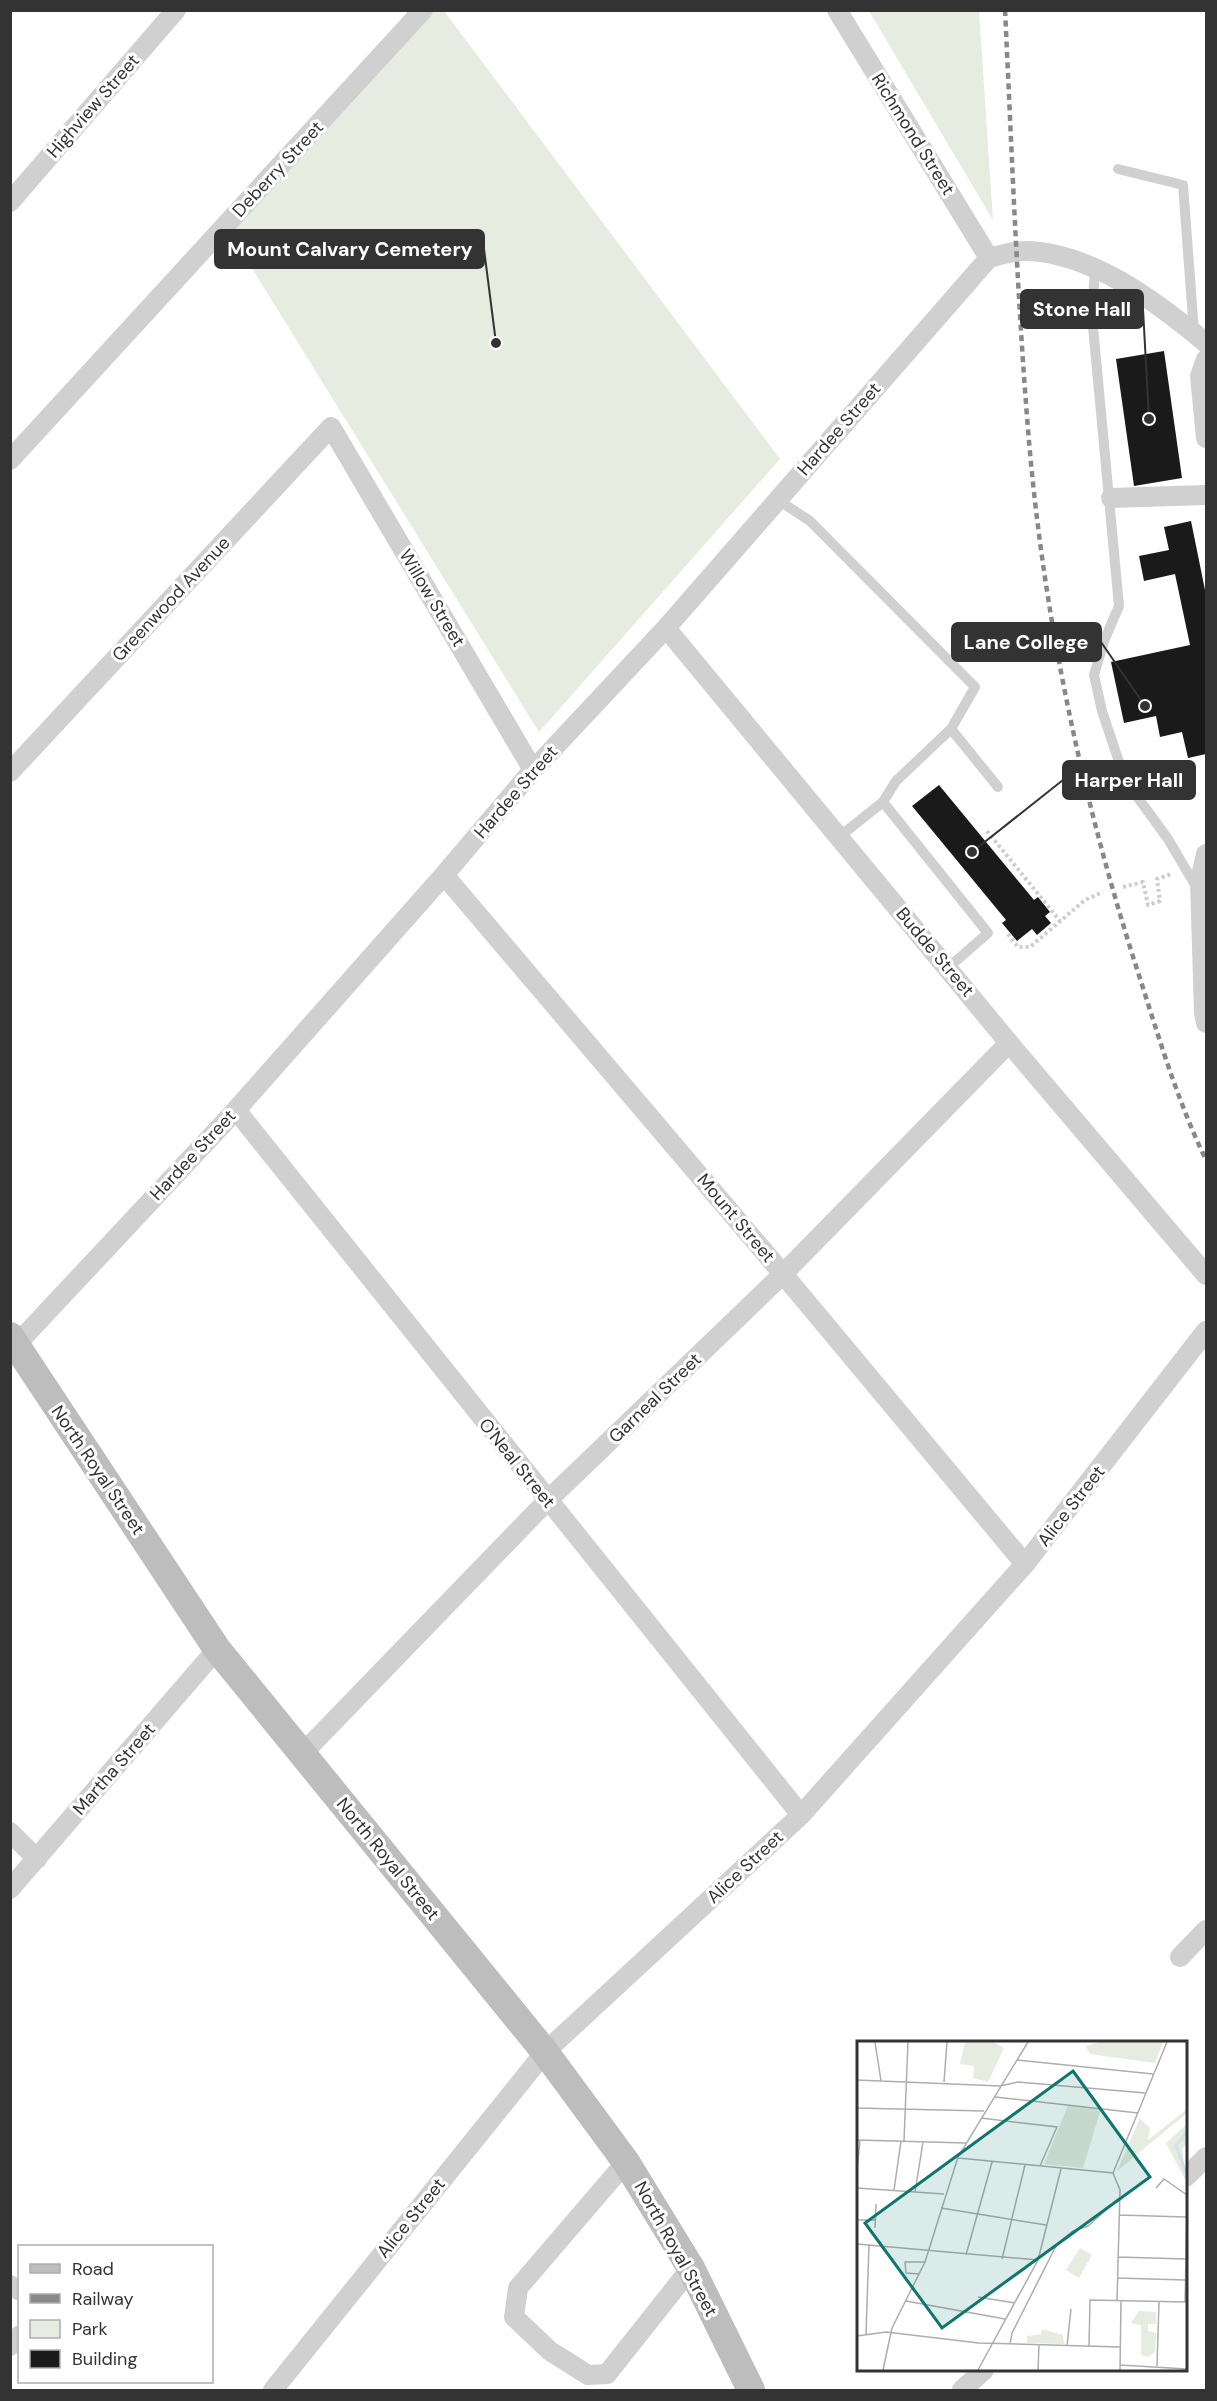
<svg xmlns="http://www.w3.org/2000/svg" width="1217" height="2401" font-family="'DM Sans',sans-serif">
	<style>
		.green { fill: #e6ecdf }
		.building { fill: #1a1a1a }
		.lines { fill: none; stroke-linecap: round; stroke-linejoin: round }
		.path { stroke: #cdcdcd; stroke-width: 4; stroke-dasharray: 3 3; stroke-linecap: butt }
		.service { stroke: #d0d0d0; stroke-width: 10 }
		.minor { stroke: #d0d0d0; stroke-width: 20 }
		.secondary { stroke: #bdbdbd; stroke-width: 28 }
		.rail { stroke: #888; stroke-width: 4.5; stroke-dasharray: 6 4.5; stroke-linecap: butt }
		.labels { text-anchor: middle; stroke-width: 6; stroke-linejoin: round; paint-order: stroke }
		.street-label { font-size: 18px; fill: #333; stroke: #fff }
		.inset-river { fill: none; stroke: #cfe2ee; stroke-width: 3 }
		.inset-road { fill: none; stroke: #adadad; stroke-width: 1.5 }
		.view { fill: #0f766e; fill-opacity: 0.15; stroke: #0f766e; stroke-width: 3 }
		.inset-edge { fill: none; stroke: #333; stroke-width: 3 }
		.leader { fill: none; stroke: #333; stroke-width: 2 }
		.callout-dot { fill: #333; stroke: #fff; stroke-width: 2 }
		.callout { fill: #333; stroke: #333; stroke-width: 2 }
		.callout-label { font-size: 20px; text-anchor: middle; font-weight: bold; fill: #fff }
	</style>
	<rect width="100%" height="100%" fill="#fff"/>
	<!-- green -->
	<g class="green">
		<polygon points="427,11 444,11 780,459 539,732 227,228"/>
		<polygon points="869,11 979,11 993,220"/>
	</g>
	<!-- building -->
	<g class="building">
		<polygon points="1164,351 1182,478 1134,486 1116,359"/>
		<polygon points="1191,521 1206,595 1206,754 1188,758 1182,732 1160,737 1156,716 1124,723 1111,662 1190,645 1175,574 1144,581 1139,556 1169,550 1164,527"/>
		<polygon points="939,785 1034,900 1038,897 1050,912 1045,916 1051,923 1037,935 1032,929 1017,941 1002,923 1006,920 912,806"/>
	</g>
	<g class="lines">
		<!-- path -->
		<g class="path">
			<polyline points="987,831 1060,921"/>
			<polyline points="1123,887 1143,882 1148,905 1160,901 1157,879 1171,874"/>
			<polyline points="1008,934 1018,947 1030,947 1085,900 1103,892"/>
		</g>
		<!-- service -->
		<g class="service">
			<polyline points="1118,169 1183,185 1194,332"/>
			<polyline points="1095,269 1092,316 1119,606 1104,641 1094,675 1102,711 1125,780 1168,839 1198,890"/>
			<polyline points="778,500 810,521 975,687 951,729"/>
			<polyline points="883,802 896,781 951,729 998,787"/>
			<polyline points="839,837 883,802 988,933 948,968"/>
		</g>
		<!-- minor -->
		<g class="minor">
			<polyline points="837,10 989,258"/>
			<polyline points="10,202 176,10"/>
			<polyline points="1206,359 1200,376 1206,438"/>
			<polyline points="10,460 423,10"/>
			<polyline points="1111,498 1206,495"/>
			<polyline points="666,628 1009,1043 1206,1275"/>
			<polyline points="10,772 331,427 533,770"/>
			<polyline points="1206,854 1200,881 1204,1013 1206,1023"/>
			<polyline points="444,875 783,1274 1025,1564"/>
			<polyline points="236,1110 801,1815"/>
			<path d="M 15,1346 L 236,1110 L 444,875 L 533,770 L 666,628 L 989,258 C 1000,255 1013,251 1025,251 C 1091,252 1157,302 1206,343"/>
			<polyline points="302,1754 547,1501 783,1274 1009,1043"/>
			<polyline points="10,1832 37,1859"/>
			<polyline points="10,1889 217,1649"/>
			<polyline points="1180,1957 1206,1930"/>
			<polyline points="626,2162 518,2288 514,2317 550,2351 588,2375 607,2374 691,2268"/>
			<polyline points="1186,2177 1206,2157"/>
			<polyline points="10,2285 20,2291"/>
			<polyline points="10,2346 20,2335"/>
			<polyline points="273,2390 545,2052 801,1815 1025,1564 1206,1331"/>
			<polyline points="962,2390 984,2370"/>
		</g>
		<!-- secondary -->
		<polyline class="secondary" points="10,1336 217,1649 545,2052 626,2162 691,2268 751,2390"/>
		<!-- rail -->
		<path class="rail" d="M 1005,10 C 1012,154 1017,298 1029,441 C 1044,618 1082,797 1136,966 C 1157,1031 1176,1098 1206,1160"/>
	</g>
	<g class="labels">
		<!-- street labels -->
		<g class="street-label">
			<text transform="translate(93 106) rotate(-49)" y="6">Highview Street</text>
			<text transform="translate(913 134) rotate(58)" y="6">Richmond Street</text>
			<text transform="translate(278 169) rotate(-47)" y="6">Deberry Street</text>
			<text transform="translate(839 429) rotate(-49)" y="6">Hardee Street</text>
			<text transform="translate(432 598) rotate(59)" y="6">Willow Street</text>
			<text transform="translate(171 599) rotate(-47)" y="6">Greenwood Avenue</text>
			<text transform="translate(516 792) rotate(-49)" y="6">Hardee Street</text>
			<text transform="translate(935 952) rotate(50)" y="6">Budde Street</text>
			<text transform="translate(193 1155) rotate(-47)" y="6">Hardee Street</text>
			<text transform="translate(736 1218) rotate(50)" y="6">Mount Street</text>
			<text transform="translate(655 1398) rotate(-44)" y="6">Garneal Street</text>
			<text transform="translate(517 1463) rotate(51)" y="6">O'Neal Street</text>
			<text transform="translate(98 1470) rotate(56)" y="6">North Royal Street</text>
			<text transform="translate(1071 1506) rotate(-52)" y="6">Alice Street</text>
			<text transform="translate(114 1769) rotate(-49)" y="6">Martha Street</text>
			<text transform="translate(388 1859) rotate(51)" y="6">North Royal Street</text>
			<text transform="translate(745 1867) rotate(-43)" y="6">Alice Street</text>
			<text transform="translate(411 2218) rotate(-51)" y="6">Alice Street</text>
			<text transform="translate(676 2249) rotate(61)" y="6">North Royal Street</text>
		</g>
	</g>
	<!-- overview -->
	<g transform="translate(857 2041)">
		<rect width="330" height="330" fill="#fff"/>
		<path d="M 108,1 L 136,1 L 147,7 L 131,41 L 116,37 L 117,25 L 103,23 ZM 243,1 L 306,1 L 298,22 L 233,13 L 229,5 ZM 211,64 L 244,68 L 226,127 L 187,123 ZM 330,68 L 330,72 L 260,130 L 283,77 L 293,87 L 291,99 ZM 330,83 L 330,103 L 325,108 L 330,142 L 309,102 ZM 223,207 L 235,214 L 222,237 L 209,229 ZM 282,270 L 299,271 L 299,283 L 291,283 L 291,290 L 299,292 L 298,311 L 291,316 L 284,314 L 284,284 L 274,282 ZM 185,288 L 206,294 L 207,303 L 170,302 L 170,295 L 184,293 Z" fill="#e6ecdf"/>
		<path class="inset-river" d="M 330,91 L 319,104 L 330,135"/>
		<path class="inset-road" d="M 18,1 L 24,40M 160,19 L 296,33M 0,39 L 143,45 L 161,41 L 288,52M 87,41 L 90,1M 138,56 L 281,72M 0,67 L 127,70M 124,77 L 200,86 L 183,125M 0,99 L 109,102M 47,100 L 51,1M 101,117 L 256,132 L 263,149 L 260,259M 0,128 L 3,100M 256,132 L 310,1M 0,147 L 87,153M 299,147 L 307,138 L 330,154M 37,149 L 44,100M 58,151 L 66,101M 84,167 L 189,184M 262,174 L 329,176M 0,179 L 19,179M 18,187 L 19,163M 0,203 L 181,219M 109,214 L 135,121M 261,216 L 329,218M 145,218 L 168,124M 63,233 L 49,232 L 48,221 L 68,221M 260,237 L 328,239M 121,256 L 158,262M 49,260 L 148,278M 328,261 L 330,171M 9,293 L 12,204M 0,295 L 29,291 L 122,302 L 263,306M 153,303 L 155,292 L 200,203 L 216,190 L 231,185 L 262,157M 210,305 L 214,268M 232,306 L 233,259 L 330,261M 263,324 L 330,328M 300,325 L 302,261M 26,329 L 35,287 L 68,221 L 101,116 L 171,1M 121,329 L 181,219 L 204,128M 181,329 L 182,304M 263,329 L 264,260"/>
		<path class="view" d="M 216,30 L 293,136 L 85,287 L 8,182 Z"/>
		<rect width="330" height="330" class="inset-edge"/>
	</g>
	<!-- callouts -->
	<path class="leader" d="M496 343L484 249M1149 419L1143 309M1145 706L1101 642M972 852L1063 780"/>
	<g class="callout-dot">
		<circle cx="496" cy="343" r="6"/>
		<circle cx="1149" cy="419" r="6"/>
		<circle cx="1145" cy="706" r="6"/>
		<circle cx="972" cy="852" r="6"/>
	</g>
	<g class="callout">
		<rect x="215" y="230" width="269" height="38" rx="6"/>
		<rect x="1021" y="290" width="122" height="38" rx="6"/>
		<rect x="952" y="623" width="149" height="38" rx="6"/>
		<rect x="1063" y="761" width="132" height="38" rx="6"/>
	</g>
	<g class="callout-label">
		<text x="350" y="256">Mount Calvary Cemetery</text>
		<text x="1082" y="316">Stone Hall</text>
		<text x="1026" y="649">Lane College</text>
		<text x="1129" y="787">Harper Hall</text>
	</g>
	<!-- border -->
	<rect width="1217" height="2401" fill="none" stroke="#333333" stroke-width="24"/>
	<!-- legend -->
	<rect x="18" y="2245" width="195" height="138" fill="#ffffff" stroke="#adadad" stroke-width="1.5"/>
	<rect x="30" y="2264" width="30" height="9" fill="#bdbdbd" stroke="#adadad" stroke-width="1.5"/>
	<text x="72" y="2275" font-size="18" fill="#333333">Road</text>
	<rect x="30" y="2294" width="30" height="9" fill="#888888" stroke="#adadad" stroke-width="1.5"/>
	<text x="72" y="2305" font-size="18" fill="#333333">Railway</text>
	<rect x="30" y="2320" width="30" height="18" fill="#e6ecdf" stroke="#adadad" stroke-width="1.5"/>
	<text x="72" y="2335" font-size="18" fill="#333333">Park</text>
	<rect x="30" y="2350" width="30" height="18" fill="#1a1a1a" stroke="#adadad" stroke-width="1.5"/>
	<text x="72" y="2365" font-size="18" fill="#333333">Building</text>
</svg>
